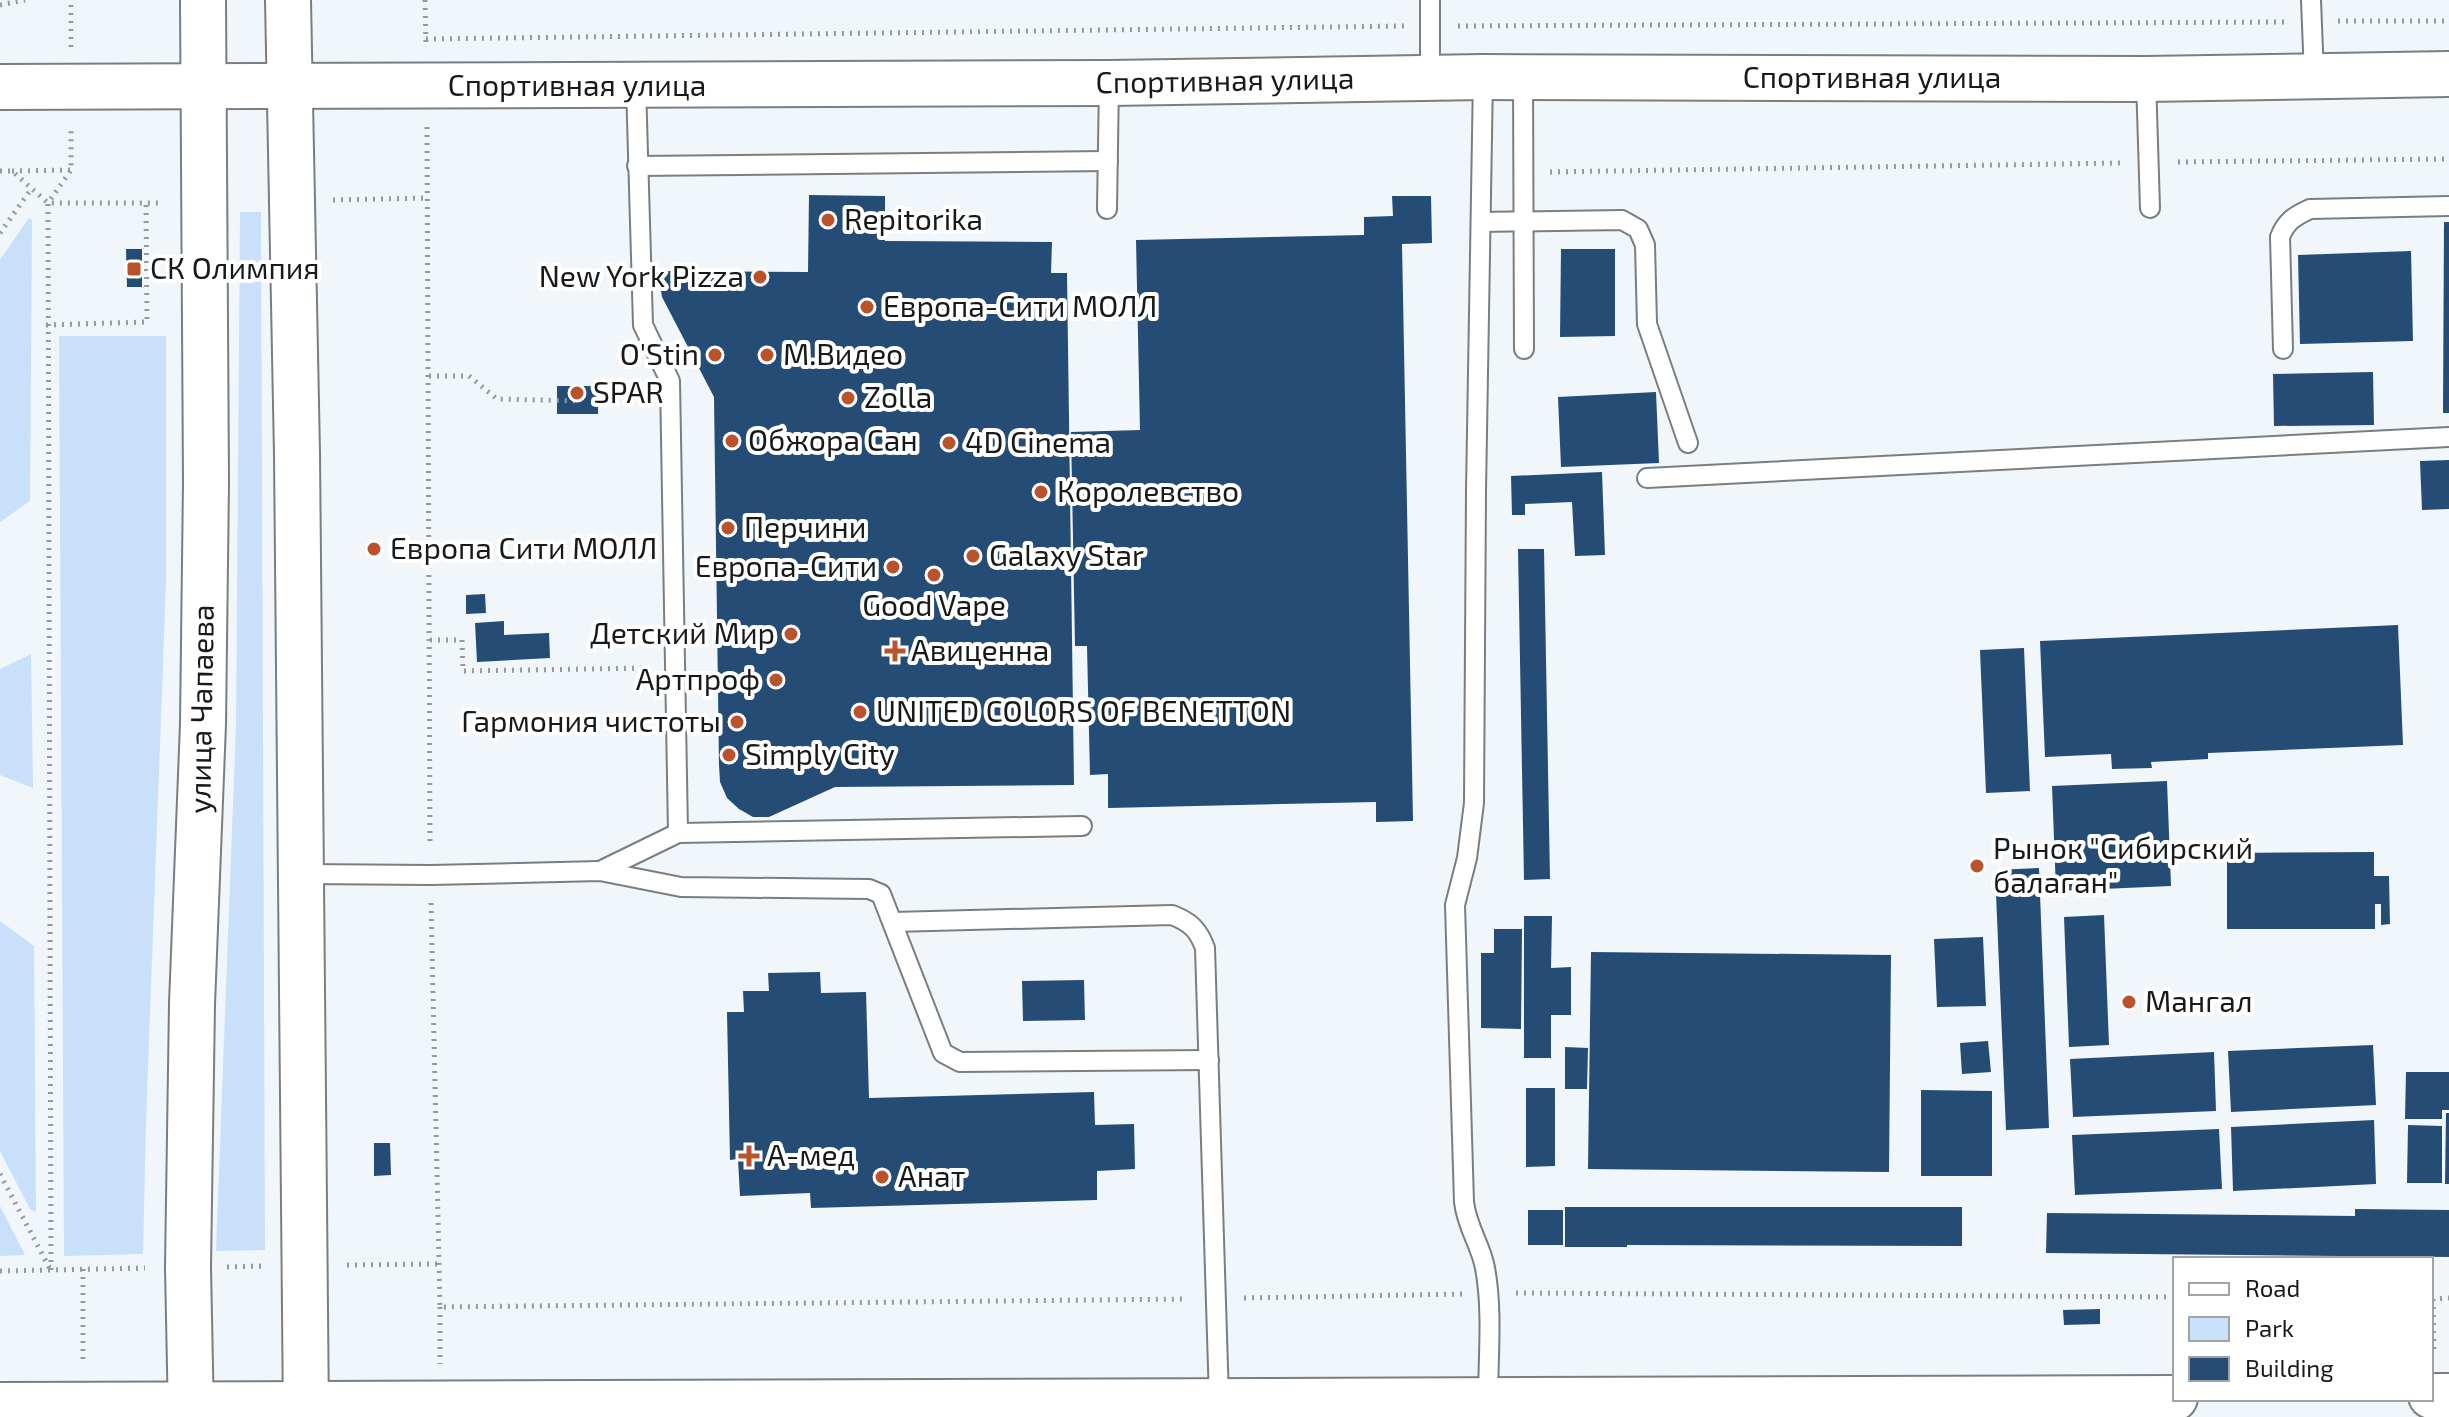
<svg xmlns="http://www.w3.org/2000/svg" width="2449" height="1417" font-family="'Exo 2',sans-serif">
	<style>
		.green { fill: #c8e0f9 }
		.building { fill: #244c74 }
		.lines { fill: none; stroke-linecap: round; stroke-linejoin: round }
		.lane-casing { stroke: #797e82; stroke-width: 22 }
		.secondary-casing { stroke: #797e82; stroke-width: 48 }
		.primary-casing { stroke: #797e82; stroke-width: 48 }
		.path { stroke: #95999c; stroke-width: 5; stroke-dasharray: 2 6; stroke-linecap: butt }
		.lane { stroke: #fff; stroke-width: 18 }
		.secondary { stroke: #fff; stroke-width: 44 }
		.primary { stroke: #fff; stroke-width: 44 }
		.poi-dot { fill: #ba532b; stroke: #fff; stroke-width: 3 }
		.labels { text-anchor: middle; stroke-width: 8; stroke-linejoin: round; paint-order: stroke }
		.street-label { font-size: 30px; fill: #17191a; stroke: #fff }
		.poi-label { font-size: 30px; fill: #17191a; stroke: #fff; text-anchor: start }
	</style>
	<rect width="100%" height="100%" fill="#f1f6fb"/>
	<!-- green -->
	<g class="green">
		<polygon points="240,212 261,212 265,1250 216,1251 236,725"/>
		<polygon points="29,218 32,220 30,501 0,522 0,260"/>
		<polygon points="59,336 166,336 166,583 146,1121 143,1254 64,1256"/>
		<polygon points="31,654 33,788 0,775 0,669"/>
		<polygon points="0,921 34,946 36,1212 30,1209 0,1151"/>
		<polygon points="0,1206 25,1255 0,1256"/>
	</g>
	<!-- building -->
	<g class="building">
		<polygon points="809,195 885,196 885,241 1052,242 1051,273 1067,273 1074,785 835,787 769,817 753,817 739,809 727,798 720,782 719,765 714,397 662,297 659,279 668,271 808,272"/>
		<polygon points="1392,196 1431,196 1432,243 1402,244 1413,821 1376,822 1376,802 1108,808 1108,774 1090,775 1087,646 1075,646 1071,432 1140,430 1136,240 1364,235 1364,217 1393,216"/>
		<polygon points="2444,222 2449,222 2449,413 2443,413"/>
		<polygon points="126,249 142,249 142,287 127,287"/>
		<polygon points="1561,249 1615,249 1615,336 1560,337"/>
		<polygon points="2411,251 2413,341 2300,344 2298,255"/>
		<polygon points="2373,372 2374,425 2274,426 2273,374"/>
		<rect x="557" y="386" width="41" height="28"/>
		<polygon points="1656,392 1659,463 1561,467 1558,397"/>
		<polygon points="2449,460 2449,509 2422,510 2420,461"/>
		<polygon points="1602,472 1605,555 1575,556 1572,502 1525,504 1525,515 1512,515 1511,476"/>
		<polygon points="1518,549 1544,549 1550,879 1524,880"/>
		<polygon points="485,594 486,613 466,614 466,595"/>
		<polygon points="504,621 504,635 549,633 550,658 477,662 475,623"/>
		<polygon points="2398,625 2403,745 2208,753 2208,759 2151,762 2152,768 2112,769 2111,754 2045,757 2040,641"/>
		<polygon points="2024,648 2030,791 1986,793 1980,650"/>
		<polygon points="2167,781 2171,886 2056,891 2052,786"/>
		<polygon points="2374,852 2374,876 2389,876 2390,924 2381,925 2381,904 2375,904 2375,929 2227,929 2227,853"/>
		<polygon points="2039,868 2049,1128 2006,1130 1995,870"/>
		<polygon points="2104,915 2109,1045 2069,1047 2064,917"/>
		<polygon points="1524,916 1552,916 1551,968 1571,967 1571,1015 1551,1015 1551,1058 1524,1058"/>
		<polygon points="1494,929 1522,929 1521,1029 1481,1028 1481,953 1494,953"/>
		<polygon points="1983,937 1986,1006 1937,1007 1934,939"/>
		<polygon points="1591,952 1891,955 1889,1172 1588,1169"/>
		<polygon points="820,972 821,993 866,992 869,1098 1094,1092 1095,1125 1134,1124 1135,1169 1097,1171 1097,1200 811,1208 810,1193 740,1196 738,1159 730,1160 727,1012 744,1012 743,991 769,991 768,973"/>
		<polygon points="1084,980 1085,1020 1023,1021 1022,981"/>
		<polygon points="1988,1041 1991,1072 1962,1074 1960,1043"/>
		<polygon points="2373,1045 2376,1105 2231,1112 2228,1051"/>
		<polygon points="1565,1047 1588,1048 1587,1089 1565,1089"/>
		<polygon points="2214,1052 2216,1111 2073,1117 2070,1059"/>
		<polygon points="2406,1072 2449,1072 2449,1110 2442,1110 2442,1119 2405,1119"/>
		<polygon points="1526,1088 1555,1088 1555,1166 1526,1167"/>
		<polygon points="1921,1090 1992,1091 1992,1176 1921,1176"/>
		<polygon points="2446,1113 2449,1113 2449,1184 2445,1184"/>
		<polygon points="2374,1120 2376,1184 2233,1191 2231,1127"/>
		<polygon points="2408,1125 2442,1126 2442,1183 2407,1183"/>
		<polygon points="2219,1129 2222,1189 2075,1195 2072,1135"/>
		<polygon points="374,1143 390,1143 391,1175 374,1176"/>
		<polygon points="1565,1207 1962,1207 1962,1246 1627,1245 1627,1247 1565,1247"/>
		<polygon points="2355,1209 2449,1210 2449,1257 2046,1253 2047,1213 2355,1216"/>
		<rect x="1528" y="1210" width="35" height="35"/>
		<polygon points="2100,1309 2100,1324 2064,1325 2063,1310"/>
	</g>
	<g class="lines">
		<defs>
			<g id="lane">
				<polyline points="2311,0 2314,76"/>
				<polyline points="1430,77 1430,0"/>
				<path d="M 1483,77 L 1476,491 L 1474,803 L 1467,858 L 1455,905 L 1464,1202 C 1467,1228 1481,1245 1485,1268 C 1493,1311 1488,1358 1488,1402"/>
				<polyline points="1523,77 1524,349"/>
				<polyline points="2146,79 2150,208"/>
				<polyline points="637,166 1108,161"/>
				<polyline points="1107,209 1109,83"/>
				<polyline points="1481,222 1622,220 1638,229 1645,245 1647,324 1688,443"/>
				<path d="M 2283,349 L 2280,237 C 2286,221 2295,216 2310,209 L 2449,206"/>
				<polyline points="1647,478 2449,437"/>
				<polyline points="678,833 1082,826"/>
				<polyline points="600,871 678,833 670,381 643,325 636,85"/>
				<polyline points="302,874 431,875 600,871 681,887 869,889 881,894 943,1053 960,1062 1209,1060"/>
				<path d="M 893,922 L 1172,915 C 1190,922 1198,929 1205,948 L 1219,1400"/>
			</g>
			<g id="secondary">
				<polyline points="288,0 297,454 306,1417"/>
				<polyline points="0,87 1109,83 1483,77 2146,79 2449,74"/>
				<polyline points="191,1417 188,1267 192,1004 203,724 206,483 203,0"/>
			</g>
			<g id="primary">
				<polyline points="2431,1396 2449,1396"/>
				<polyline points="0,1405 2175,1398"/>
			</g>
		</defs>
		<!-- lane casing -->
		<use href="#lane" class="lane-casing"/>
		<!-- secondary casing -->
		<use href="#secondary" class="secondary-casing"/>
		<!-- primary casing -->
		<use href="#primary" class="primary-casing"/>
		<!-- path -->
		<g class="path">
			<polyline points="425,0 426,45"/>
			<polyline points="0,5 25,0"/>
			<polyline points="2338,21 2449,21"/>
			<polyline points="1458,26 2284,22"/>
			<polyline points="426,39 1404,26"/>
			<polyline points="71,47 71,0"/>
			<polyline points="427,127 430,845"/>
			<polyline points="2178,162 2449,159"/>
			<polyline points="0,171 12,171 48,203 163,203"/>
			<polyline points="12,171 70,170"/>
			<polyline points="1550,172 2120,163"/>
			<polyline points="333,200 427,198"/>
			<polyline points="0,233 32,188"/>
			<polyline points="46,325 147,322 146,203"/>
			<polyline points="429,376 469,376 497,399 579,401"/>
			<polyline points="430,640 462,640 463,671 647,668"/>
			<polyline points="431,903 440,1307 1186,1299"/>
			<polyline points="0,1174 50,1269"/>
			<polyline points="347,1265 438,1264"/>
			<polyline points="227,1267 265,1266"/>
			<polyline points="83,1269 83,1364"/>
			<polyline points="51,1270 48,203 71,170 71,129"/>
			<polyline points="0,1271 145,1268"/>
			<polyline points="1516,1293 2175,1297"/>
			<polyline points="1244,1298 1462,1294"/>
			<polyline points="2432,1299 2449,1298"/>
			<polyline points="2433,1299 2434,1354"/>
			<polyline points="440,1307 440,1364"/>
		</g>
		<!-- lane -->
		<use href="#lane" class="lane"/>
		<!-- secondary -->
		<use href="#secondary" class="secondary"/>
		<!-- primary -->
		<use href="#primary" class="primary"/>
	</g>
	<!-- markers -->
	<g class="poi-dot">
		<circle cx="828" cy="220" r="8"/>
		<rect x="126" y="261" width="16" height="16" rx="4"/>
		<circle cx="760" cy="277" r="8"/>
		<circle cx="867" cy="307" r="8"/>
		<circle cx="715" cy="355" r="8"/>
		<circle cx="767" cy="355" r="8"/>
		<circle cx="577" cy="393" r="8"/>
		<circle cx="848" cy="398" r="8"/>
		<circle cx="732" cy="441" r="8"/>
		<circle cx="949" cy="443" r="8"/>
		<circle cx="1041" cy="492" r="8"/>
		<circle cx="728" cy="528" r="8"/>
		<circle cx="374" cy="549" r="8"/>
		<circle cx="973" cy="556" r="8"/>
		<circle cx="893" cy="567" r="8"/>
		<circle cx="934" cy="575" r="8"/>
		<circle cx="791" cy="634" r="8"/>
		<path d="M891 639h8v8h8v8h-8v8h-8v-8h-8v-8h8z"/>
		<circle cx="776" cy="680" r="8"/>
		<circle cx="860" cy="712" r="8"/>
		<circle cx="737" cy="722" r="8"/>
		<circle cx="729" cy="755" r="8"/>
		<circle cx="1977" cy="866" r="8"/>
		<circle cx="2129" cy="1002" r="8"/>
		<path d="M745 1144h8v8h8v8h-8v8h-8v-8h-8v-8h8z"/>
		<circle cx="882" cy="1177" r="8"/>
	</g>
	<g class="labels">
		<!-- street labels -->
		<g class="street-label">
			<text x="1872" y="88">Спортивная улица</text>
			<text transform="translate(1225 81) rotate(-1)" y="10">Спортивная улица</text>
			<text x="577" y="96">Спортивная улица</text>
			<text transform="translate(202 709) rotate(-89)" y="10">улица Чапаева</text>
		</g>
		<!-- poi labels -->
		<g class="poi-label">
			<text x="844" y="230">Repitorika</text>
			<text x="150" y="279">СК Олимпия</text>
			<text x="744" y="287" text-anchor="end">New York Pizza</text>
			<text x="883" y="317">Европа-Сити МОЛЛ</text>
			<text x="699" y="365" text-anchor="end">O'Stin</text>
			<text x="783" y="365">М.Видео</text>
			<text x="593" y="403">SPAR</text>
			<text x="864" y="408">Zolla</text>
			<text x="748" y="451">Обжора Сан</text>
			<text x="965" y="453">4D Cinema</text>
			<text x="1057" y="502">Королевство</text>
			<text x="744" y="538">Перчини</text>
			<text x="390" y="559">Европа Сити МОЛЛ</text>
			<text x="989" y="566">Galaxy Star</text>
			<text x="877" y="577" text-anchor="end">Европа-Сити</text>
			<text x="934" y="616" text-anchor="middle">Good Vape</text>
			<text x="775" y="644" text-anchor="end">Детский Мир</text>
			<text x="911" y="661">Авиценна</text>
			<text x="760" y="690" text-anchor="end">Артпроф</text>
			<text x="876" y="722">UNITED COLORS OF BENETTON</text>
			<text x="721" y="732" text-anchor="end">Гармония чистоты</text>
			<text x="745" y="765">Simply City</text>
			<text x="1993" y="859">Рынок "Сибирский<tspan x="1993" dy="34">балаган"</tspan></text>
			<text x="2145" y="1012">Мангал</text>
			<text x="767" y="1166">А-мед</text>
			<text x="898" y="1187">Анат</text>
		</g>
	</g>
	<!-- legend -->
	<rect x="2173" y="1257" width="260" height="144" fill="#ffffff" stroke="#a2a3a3" stroke-width="2"/>
	<rect x="2189" y="1283" width="40" height="12" fill="#ffffff" stroke="#a2a3a3" stroke-width="2"/>
	<text x="2245" y="1297" font-size="24" fill="#17191a">Road</text>
	<rect x="2189" y="1317" width="40" height="24" fill="#c8e0f9" stroke="#a2a3a3" stroke-width="2"/>
	<text x="2245" y="1337" font-size="24" fill="#17191a">Park</text>
	<rect x="2189" y="1357" width="40" height="24" fill="#244c74" stroke="#a2a3a3" stroke-width="2"/>
	<text x="2245" y="1377" font-size="24" fill="#17191a">Building</text>
</svg>
